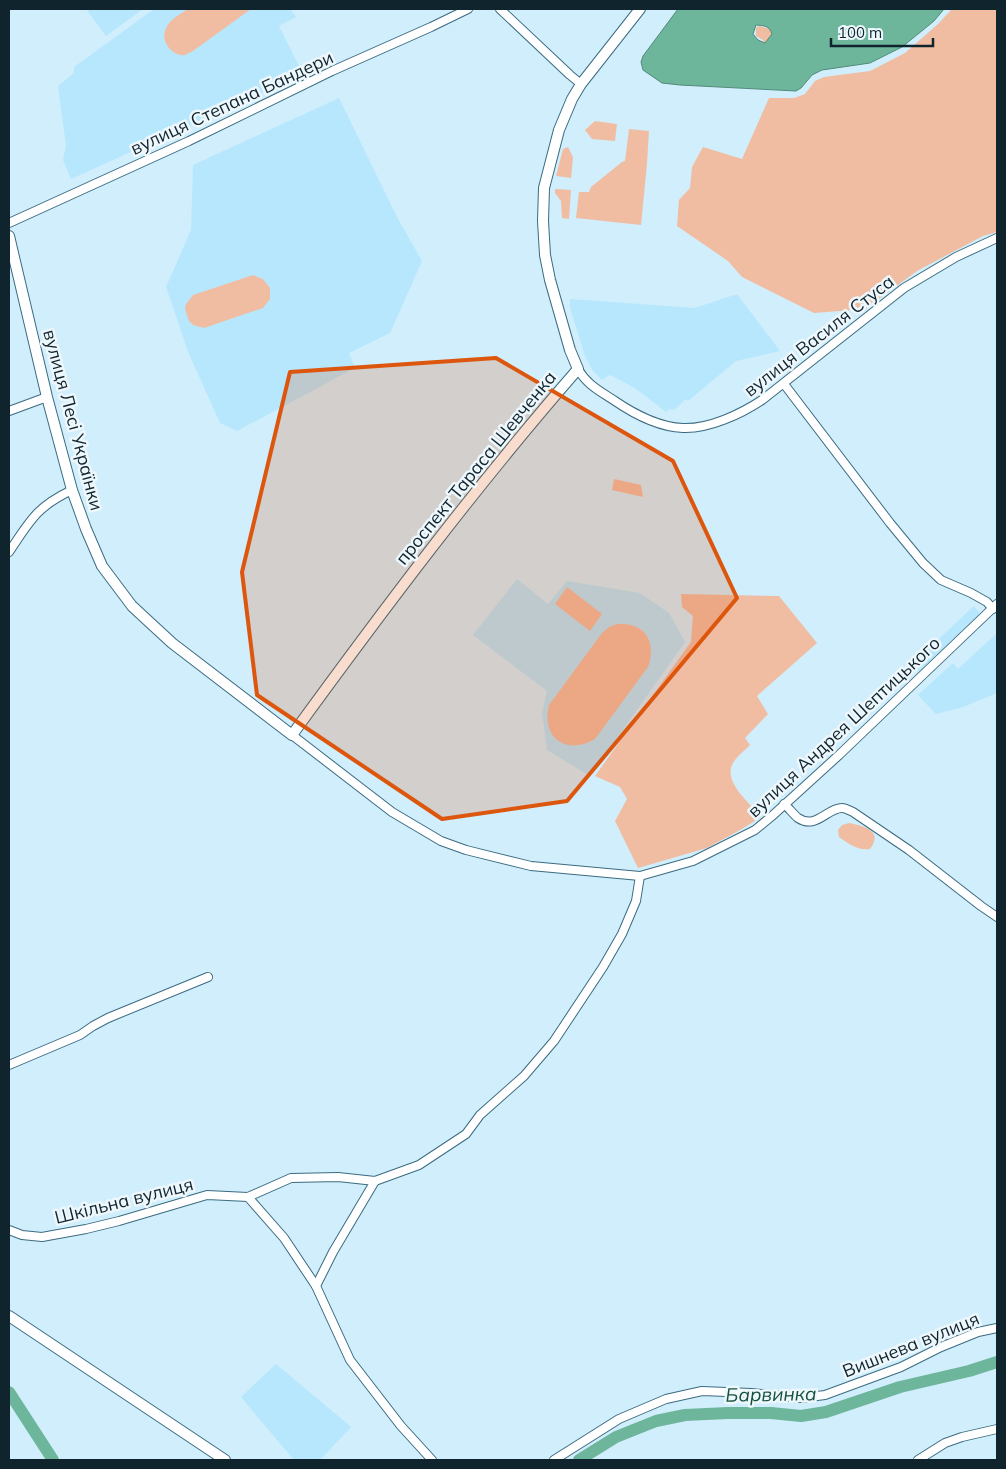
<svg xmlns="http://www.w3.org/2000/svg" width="1006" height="1469" font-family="Mulish,sans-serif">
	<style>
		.built { fill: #b7e7fd }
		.green { fill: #f1bda2 }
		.water { fill: #6eb69b; stroke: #528a7a; fill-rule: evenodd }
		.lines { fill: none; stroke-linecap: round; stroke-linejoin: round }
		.river { stroke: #6eb69b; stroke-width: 12 }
		.street-casing { stroke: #3b6b80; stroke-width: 10 }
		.secondary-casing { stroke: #3b6b80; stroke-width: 12 }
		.street { stroke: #fff; stroke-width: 8 }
		.secondary { stroke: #fff; stroke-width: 10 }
		.marked { fill: #dd560e; fill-opacity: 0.2; stroke: #dd560e; stroke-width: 4; stroke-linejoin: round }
		.labels { text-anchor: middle; stroke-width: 5; stroke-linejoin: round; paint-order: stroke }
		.street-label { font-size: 18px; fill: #10242d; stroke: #edf7fc }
		.water-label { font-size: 19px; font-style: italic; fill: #16513e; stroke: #edf7fc }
	</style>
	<rect width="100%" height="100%" fill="#d0eefc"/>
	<!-- built -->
	<g class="built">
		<polygon points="86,9 143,9 106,36"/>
		<polygon points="154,9 290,9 296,17 279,26 303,74 71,179 63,160 66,146 58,86 74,73 74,67"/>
		<polygon points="339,98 397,217 422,261 390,333 349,353 355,368 237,431 220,423 189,354 166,287 191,230 193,165"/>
		<polygon points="737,294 780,351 736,361 688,401 686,399 674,410 670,409 666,412 635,388 610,375 602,380 593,371 585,356 570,308 570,299 695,308"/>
		<polygon points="517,579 548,604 567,581 640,593 669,613 685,642 590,776 547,750 542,713 547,691 473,635"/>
		<polygon points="974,606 980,614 919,671 912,664"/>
		<polygon points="996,634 997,693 963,707 936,714 918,695 953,663 958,669"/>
		<polygon points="276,1364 351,1427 320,1460 294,1460 241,1397"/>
	</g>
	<!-- green -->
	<g class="green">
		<path d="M 188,9 L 251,9 L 193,51 C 191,52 187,54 185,55 C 173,57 161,42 165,31 C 168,20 179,15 188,9 Z"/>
		<polygon points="952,9 997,9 997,232 983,236 917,271 865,309 814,313 742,277 728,261 677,226 679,200 690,188 692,167 703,147 742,159 769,98 794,98 805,94 815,81 824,77 870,71 905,53 938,24"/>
		<polygon points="759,26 766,28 771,27 773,29 771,40 764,43 763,40 756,36 756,28"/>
		<polygon points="595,121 617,124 615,141 592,139 585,130"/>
		<polygon points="629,129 649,131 647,164 641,225 576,218 579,192 589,192 591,187 622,162 625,161"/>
		<polygon points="568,147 573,157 571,178 556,176 563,149"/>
		<polygon points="555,189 571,190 569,219 562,218 561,201 555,193"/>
		<polygon points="253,275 263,279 270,288 270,299 263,308 204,328 193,325 189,321 185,309 186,304 193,295"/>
		<polygon points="614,479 641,485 643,497 612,490"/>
		<polygon points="567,587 602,614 590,631 555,604"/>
		<path d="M 681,594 L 779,596 L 817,643 L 757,696 L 768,714 L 745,738 L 750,745 C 744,751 735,758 732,765 C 724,783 751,804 761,817 L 742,829 L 707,848 L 638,868 L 615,821 L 627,799 L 620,787 L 595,776 L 691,642 L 693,616 L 682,607 Z"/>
		<path d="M 617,624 C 645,622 657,642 648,667 L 595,739 C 566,756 541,738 549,705 L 602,633 L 609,627 Z"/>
		<path d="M 849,823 C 864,826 884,831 870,849 C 858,851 849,844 839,837 L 838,830 L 842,825 Z"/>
	</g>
	<!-- water -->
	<path class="water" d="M 678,9 L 944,9 L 934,21 L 902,47 L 870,63 L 822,70 L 812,75 L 801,88 L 796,91 L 680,85 L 662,83 L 643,70 L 641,62 L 643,56 ZM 756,25 C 764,26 769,25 772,34 L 765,43 L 758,40 L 753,34 Z"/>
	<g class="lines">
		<!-- river -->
		<g class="river">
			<polyline points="9,1392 53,1460"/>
			<polyline points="579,1460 616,1437 656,1421 685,1415 728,1413 771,1413 801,1416 826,1412 900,1387 969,1371 997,1362"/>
		</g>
		<defs>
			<g id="street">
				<polyline points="500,9 570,75 581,84"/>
				<polyline points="9,223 189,141 332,71 431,27 468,9"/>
				<path d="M 578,369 C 587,385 600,391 615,401 C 634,414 660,427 683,428 C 709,429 741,414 762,400 L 904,288 L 956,257 L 997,238"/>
				<polyline points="784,384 890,523 923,563 941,580 971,593 987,602 993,609"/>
				<polyline points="9,411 47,397"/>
				<path d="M 9,552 C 30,521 36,507 72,490"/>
				<polyline points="292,735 392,812 441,841 466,850 531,866 640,876 693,861 755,830 772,816 839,755 997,604"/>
				<path d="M 784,804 C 789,808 793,814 798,818 C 816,830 827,808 842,808 C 846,808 850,811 853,812 L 909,850 L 981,906 L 997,917"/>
				<polyline points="9,1065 80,1035 93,1026 108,1018 208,977"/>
				<polyline points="248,1197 284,1238 316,1286 350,1360 401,1426 432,1460"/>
				<polyline points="9,1230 22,1235 42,1237 86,1229 119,1221 207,1195 248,1197 291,1178 338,1177 375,1181 419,1165 466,1134 480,1115 524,1076 554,1041 603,967 622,934 636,901 640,876"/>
				<polyline points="316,1286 333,1252 375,1181"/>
				<polyline points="554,1460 619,1419 666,1399 702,1391 751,1393 801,1398 825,1395 901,1367 941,1347 978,1332 997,1328"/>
				<polyline points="918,1460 945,1443 962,1437 997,1429"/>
			</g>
			<g id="secondary">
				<path d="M 9,236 L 47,397 L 72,490 L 86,529 L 102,566 L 132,606 L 146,619 L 172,643 L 292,735 C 383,610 476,486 578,369 L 570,350 L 550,280 L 545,255 L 543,221 L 544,188 L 559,130 L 572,99 L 581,84 L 640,9"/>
				<polyline points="9,1316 225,1460"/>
			</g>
		</defs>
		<!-- street casing -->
		<use href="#street" class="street-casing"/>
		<!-- secondary casing -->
		<use href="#secondary" class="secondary-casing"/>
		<!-- street -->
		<use href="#street" class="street"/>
		<!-- secondary -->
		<use href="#secondary" class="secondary"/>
	</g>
	<!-- marked area -->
	<path class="marked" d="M 496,358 L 673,461 L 737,598 L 567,801 L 442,819 L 257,695 L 242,572 L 290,372 Z"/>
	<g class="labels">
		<!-- street labels -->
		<g class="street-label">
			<text transform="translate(232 103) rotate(-25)" y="6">вулиця Степана Бандери</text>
			<text transform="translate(819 336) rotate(-38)" y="6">вулиця Василя Стуса</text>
			<text transform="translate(73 420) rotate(75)" y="6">вулиця Лесі Українки</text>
			<text transform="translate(476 468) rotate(-51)" y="6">проспект Тараса Шевченка</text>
			<text transform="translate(844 727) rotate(-43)" y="6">вулиця Андрея Шептицького</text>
			<text transform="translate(124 1201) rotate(-14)" y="6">Шкільна вулиця</text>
			<text transform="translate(911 1345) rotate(-22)" y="6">Вишнева вулиця</text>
		</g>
		<!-- water labels -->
		<g class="water-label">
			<text transform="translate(771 1394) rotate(-1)" y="7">Барвинка</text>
		</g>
	</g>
	<!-- border -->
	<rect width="1006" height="1469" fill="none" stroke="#10242d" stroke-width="20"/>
	<!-- scale -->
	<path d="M831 38v8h102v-8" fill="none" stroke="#10242d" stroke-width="2.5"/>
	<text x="838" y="38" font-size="15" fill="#10242d" stroke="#edf7fc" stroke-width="4" paint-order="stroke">100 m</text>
</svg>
